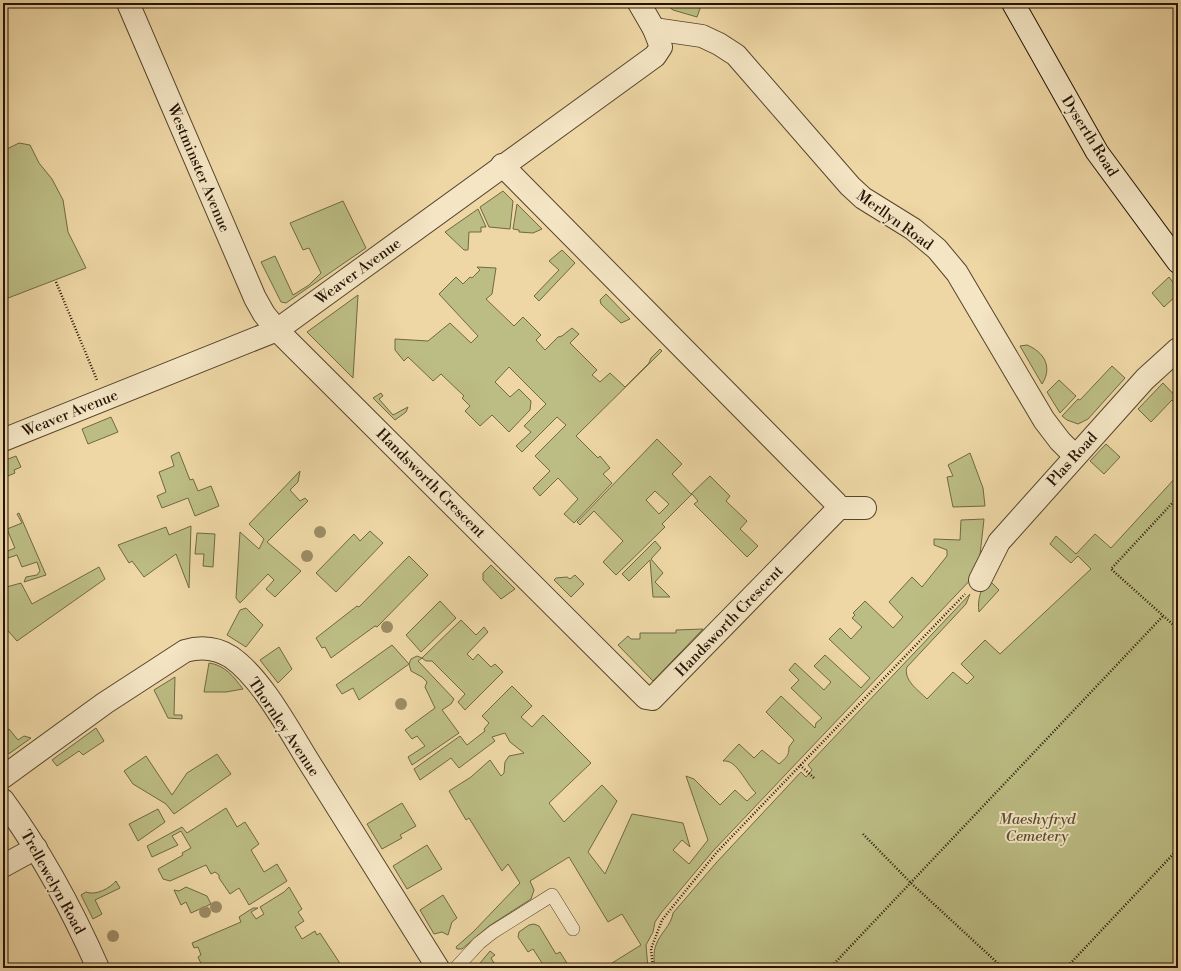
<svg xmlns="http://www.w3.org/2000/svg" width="1181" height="971" font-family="'Libre Bodoni',serif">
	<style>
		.green { fill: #bcbd84; stroke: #706844; fill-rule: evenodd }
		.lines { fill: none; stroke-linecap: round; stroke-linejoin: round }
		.service-casing { stroke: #56452d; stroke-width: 14 }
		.minor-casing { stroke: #56452d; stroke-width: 24 }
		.tertiary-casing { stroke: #56452d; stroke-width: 24 }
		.secondary-casing { stroke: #241405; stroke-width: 24 }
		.path { stroke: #241405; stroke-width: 2.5; stroke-dasharray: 1 2; stroke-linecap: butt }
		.service { stroke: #f4e5c4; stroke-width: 13 }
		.minor { stroke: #f4e5c4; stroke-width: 22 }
		.tertiary { stroke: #f4e5c4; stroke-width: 22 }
		.secondary { stroke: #f4e5c4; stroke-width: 22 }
		.tree { fill: #9c8c65 }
		.labels { text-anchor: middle; stroke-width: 4; stroke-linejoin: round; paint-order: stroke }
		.street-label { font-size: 15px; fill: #241405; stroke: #f4e5c4 }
		.park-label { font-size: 15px; font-style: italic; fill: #594f31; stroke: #f4e5c4 }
	</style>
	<rect width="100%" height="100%" fill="#eed7a5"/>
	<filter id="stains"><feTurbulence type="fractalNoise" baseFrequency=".005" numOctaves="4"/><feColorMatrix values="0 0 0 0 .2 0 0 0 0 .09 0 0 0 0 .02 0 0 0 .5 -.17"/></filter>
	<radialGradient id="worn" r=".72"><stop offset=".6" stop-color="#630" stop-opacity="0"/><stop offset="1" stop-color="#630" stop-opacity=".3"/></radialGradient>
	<!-- green -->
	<g class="green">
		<polygon points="664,3 702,3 697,17 673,10"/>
		<polygon points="19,143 30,145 39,163 52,179 63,200 68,232 86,268 3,300 3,151"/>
		<polygon points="503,191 513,201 510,229 489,227 480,207"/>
		<polygon points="343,201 366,248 286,303 281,302 261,262 275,256 293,295 309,285 321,273 309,248 303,250 290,223"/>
		<polygon points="517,204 542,229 533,233 519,232 519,230 513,229"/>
		<polygon points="478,209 486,227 481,227 481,232 469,232 468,250 464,250 445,232"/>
		<polygon points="562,250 575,263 539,301 534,296 559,270 549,261"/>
		<polygon points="477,267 496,268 492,294 486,299 514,326 523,317 541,335 536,340 545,350 558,337 562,336 572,328 579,334 570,343 597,370 592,375 600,382 610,373 625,387 649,363 651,358 660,349 662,351 576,436 598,458 600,456 610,468 603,474 612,483 574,523 564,514 578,499 558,478 540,496 533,488 550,471 535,456 566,425 557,417 522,452 516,446 531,432 524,426 546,404 509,367 495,382 510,397 519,389 531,401 530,410 509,432 492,415 480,426 465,411 470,406 462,398 464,396 441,374 433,381 408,357 404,361 395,350 395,339 428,341 450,323 471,343 478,336 439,294 456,277 463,284 470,277 472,278 480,270"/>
		<polygon points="1169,277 1178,289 1178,294 1164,307 1152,293"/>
		<polygon points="606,294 630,319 621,323 601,304 600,300"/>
		<polygon points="358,295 353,378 307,332"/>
		<path d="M 1027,345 C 1044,352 1053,367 1042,384 L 1020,346 Z"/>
		<polygon points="1112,366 1125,378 1088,419 1078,424 1067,420 1062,416 1078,399 1080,400"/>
		<polygon points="1059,380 1076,396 1060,413 1047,392"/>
		<polygon points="1163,383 1178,399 1178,406 1172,400 1151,422 1138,409"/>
		<polygon points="381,393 383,396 379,399 393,415 408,407 406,412 395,420 373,398"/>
		<polygon points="111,417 118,432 88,444 82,429"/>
		<path d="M 657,439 L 682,464 L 672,474 L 691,494 L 710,476 L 730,496 L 726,501 L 747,521 L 740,529 L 758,546 L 747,557 L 694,504 L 698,501 L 692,494 L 662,524 L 665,527 L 616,575 L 603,562 L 623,541 L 594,511 L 580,525 L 577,522 ZM 655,491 L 669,504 L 659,514 L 646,500 Z"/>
		<polygon points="1106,444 1120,457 1104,474 1090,461"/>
		<polygon points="179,452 190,480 193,479 198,491 211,486 219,506 195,516 188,498 162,508 157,496 166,492 159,472 174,466 171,456"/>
		<polygon points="970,453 983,488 985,506 953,507 947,477 953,476 948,465"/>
		<polygon points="16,456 21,467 14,470 15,473 3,478 3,461"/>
		<polygon points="300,471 298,482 290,490 300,501 305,498 308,501 267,542 301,571 275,597 266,589 274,580 268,574 240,603 236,598 240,532 259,549 264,539 249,524"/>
		<path d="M 1178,475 L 1178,968 L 655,968 C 654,961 653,952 656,945 C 660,933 671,926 673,913 L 716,863 L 801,772 L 806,777 L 812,770 L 808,765 L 970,594 L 966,604 L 907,667 C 903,680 918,690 927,699 L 953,672 L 967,684 L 974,677 L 961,664 L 985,640 L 1000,654 L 1091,569 L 1078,556 L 1071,563 L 1050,544 L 1056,536 L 1076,554 L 1095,534 L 1111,548 Z"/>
		<polygon points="19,513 46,575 24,582 26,577 37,575 40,571 37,562 22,567 17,555 8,558 5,552 3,553 3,546 5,552 15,548 7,529 22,523 17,514"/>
		<path d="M 984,519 L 979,564 L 974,576 L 713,851 L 661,913 L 655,922 L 653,932 L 646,945 L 648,968 L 604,968 L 641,945 L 622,914 L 608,922 L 569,857 L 530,881 L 534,890 L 531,899 L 489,926 L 462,949 L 457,949 L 456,947 L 473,932 L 520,883 L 508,864 L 502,871 L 469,818 L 466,820 L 449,791 L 471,777 L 490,760 L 501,776 L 504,773 L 505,762 L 509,756 L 524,753 L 510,742 L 505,733 L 492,737 L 495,741 L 459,768 L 451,758 L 420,780 L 414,769 L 460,736 L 467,745 L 485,731 L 484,729 L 489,723 L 482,716 L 512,686 L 532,706 L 521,717 L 532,727 L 543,715 L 591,763 L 549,803 L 564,822 L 602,785 L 617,801 L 588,852 L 605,874 L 632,814 L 683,823 L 690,847 L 682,840 L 673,850 L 689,864 L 708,840 L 686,776 L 694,779 L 720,805 L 735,790 L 747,801 L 756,793 C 746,784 737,759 723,761 L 739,744 L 754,758 L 762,750 L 779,764 C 786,758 789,756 789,747 L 794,740 L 766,712 L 781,696 L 815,728 L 816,723 L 822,718 L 791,688 L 799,680 L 789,670 L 795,663 L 824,690 L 831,682 L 814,666 L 825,655 L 861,688 L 870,678 L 829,639 L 840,628 L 851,639 L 862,627 L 852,618 L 855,615 L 853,613 L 865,601 L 893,628 L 903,617 L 889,602 L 912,577 L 922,587 L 947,556 L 947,550 L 934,545 L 934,539 L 960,540 L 961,520 Z"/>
		<polygon points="191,526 189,588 176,554 144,577 132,561 129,563 118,545 166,527 169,535"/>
		<polygon points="370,531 383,543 336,592 316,573 354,534 360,541"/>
		<polygon points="197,533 215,534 213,567 203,566 204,554 195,554"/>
		<polygon points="655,541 661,548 651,559 663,573 655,582 670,597 653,597 650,560 629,581 622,574"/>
		<polygon points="409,556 428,575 377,627 375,626 331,658 325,647 322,648 316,638 357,606 359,607"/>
		<polygon points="491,565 515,589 501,599 483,580 483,573"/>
		<polygon points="99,567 105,579 17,641 3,625 3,588 21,583 32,604"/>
		<polygon points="575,575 584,584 571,597 554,580 556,578 567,577 570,579"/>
		<path d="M 988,579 L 999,590 L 979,612 C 977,600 981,588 988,579 Z"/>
		<polygon points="440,601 456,618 421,652 406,635"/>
		<polygon points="246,608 263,625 246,647 227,635 240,610"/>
		<polygon points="461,620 476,635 484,627 488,632 467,654 473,660 478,654 491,667 495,664 503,672 465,710 458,702 465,694 432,661 426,661 422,658 418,661 454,699 451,704 442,710 459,733 412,765 408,757 425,746 417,736 412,739 405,730 435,708 425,687 427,682 422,677 411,671 409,664 359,700 353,688 342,694 336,685 392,645 409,664 411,659 417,656 422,658"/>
		<polygon points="703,629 653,681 618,645 628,636 631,639 640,639 640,633 676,633 676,630"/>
		<polygon points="279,647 292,669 278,683 260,660"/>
		<path d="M 209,663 C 225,665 234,677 243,689 L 226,692 L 204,692 Z"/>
		<polygon points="175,677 174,715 182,715 182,719 168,718 154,690"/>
		<polygon points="3,727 6,731 9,729 18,740 24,736 31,738 10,753 3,755"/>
		<polygon points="96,728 104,741 83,755 79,751 57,766 52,760"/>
		<polygon points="217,754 231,774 174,814 166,804 133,784 124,771 146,756 172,795 187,773"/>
		<polygon points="402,803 416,826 400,835 402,838 382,849 367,824"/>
		<polygon points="226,808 237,827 245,822 259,844 251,850 264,872 277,864 287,881 249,905 239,888 230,894 219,878 219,875 215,872 211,874 206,865 170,881 163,879 158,869 183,855 182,853 191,848 181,831 172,836 178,845 152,857 147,846 182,827 187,833"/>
		<polygon points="158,809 165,822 138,841 129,824"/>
		<polygon points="427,845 442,869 407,889 393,866"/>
		<path d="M 116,881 L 120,888 L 95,900 L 102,914 L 93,919 L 81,895 L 86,892 C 96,896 110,888 116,881 Z"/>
		<polygon points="186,887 207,896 211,904 191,913 186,902 181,905 174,890 179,891"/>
		<polygon points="289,887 302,909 298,912 304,921 295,927 302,939 315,931 317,935 320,933 343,968 203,968 198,957 201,955 198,947 194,948 192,943 241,922 239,917 253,908 258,908 251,912 256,919 264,914 260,907 284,892"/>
		<polygon points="443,895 457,918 452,922 448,935 442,932 434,934 420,910"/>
		<polygon points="529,925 534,924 539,926 556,954 560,952 570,968 537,968 536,966 542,963 533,949 528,952 518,937 519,932"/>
		<polygon points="490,951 495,955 491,958 497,968 476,968"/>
	</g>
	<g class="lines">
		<defs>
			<polyline id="service" points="456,968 479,943 493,932 552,895 573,929"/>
			<g id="minor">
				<polyline points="128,3 255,298 264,314 277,330 646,698 652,699 835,512 837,508 836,503 502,165"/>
				<polyline points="639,3 654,29 702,36 719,44 736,55 850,186 863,198 913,229 937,249 957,273 1044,420 1060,441 1075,456"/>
				<polyline points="3,440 277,330 655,56 661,47 654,29"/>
				<polyline points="837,508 865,508"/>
				<polyline points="980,580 999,542 1145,379 1178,349"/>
				<path d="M 3,777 L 105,703 L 185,651 C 202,646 217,648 231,657 C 264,680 292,736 314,770 C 355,836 396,902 438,968"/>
				<polyline points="3,866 36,848"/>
			</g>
			<path id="tertiary" d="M 3,800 C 41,852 72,909 98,968"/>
			<polyline id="secondary" points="1013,3 1097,152 1178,262"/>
		</defs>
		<!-- service casing -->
		<use href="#service" class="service-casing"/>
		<!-- minor casing -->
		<use href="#minor" class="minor-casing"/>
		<!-- tertiary casing -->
		<use href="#tertiary" class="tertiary-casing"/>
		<!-- secondary casing -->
		<use href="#secondary" class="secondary-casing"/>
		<!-- path -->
		<g class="path">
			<polyline points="56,282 97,380"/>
			<polyline points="1178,497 1111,569 1178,629"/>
			<polyline points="800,765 815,779"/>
			<polyline points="863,834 911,883 1003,968"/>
			<polyline points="653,968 651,949 662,920 717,852 965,594"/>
			<polyline points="830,968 1163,616"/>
			<polyline points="1066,968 1178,849"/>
		</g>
		<!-- service -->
		<use href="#service" class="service"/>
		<!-- minor -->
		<use href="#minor" class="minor"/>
		<!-- tertiary -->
		<use href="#tertiary" class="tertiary"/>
		<!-- secondary -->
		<use href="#secondary" class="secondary"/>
	</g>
	<!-- trees -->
	<g class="tree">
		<circle cx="320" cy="532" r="6"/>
		<circle cx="307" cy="556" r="6"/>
		<circle cx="387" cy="627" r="6"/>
		<circle cx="401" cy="704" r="6"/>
		<circle cx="216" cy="907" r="6"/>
		<circle cx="205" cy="912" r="6"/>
		<circle cx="113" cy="936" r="6"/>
	</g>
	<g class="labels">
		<!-- street labels -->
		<g class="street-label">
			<text transform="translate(1090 136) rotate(58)" y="5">Dyserth Road</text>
			<text transform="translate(199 168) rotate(67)" y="5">Westminster Avenue</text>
			<text transform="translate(895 220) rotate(36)" y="5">Merllyn Road</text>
			<text transform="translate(358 271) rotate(-36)" y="5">Weaver Avenue</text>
			<text transform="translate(70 413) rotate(-22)" y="5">Weaver Avenue</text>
			<text transform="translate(1072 459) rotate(-48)" y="5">Plas Road</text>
			<text transform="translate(431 483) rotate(45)" y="5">Handsworth Crescent</text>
			<text transform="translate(729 621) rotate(-46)" y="5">Handsworth Crescent</text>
			<text transform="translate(284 727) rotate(56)" y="5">Thornley Avenue</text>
			<text transform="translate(53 882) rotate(61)" y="5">Trellewelyn Road</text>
		</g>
		<!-- park labels -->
		<g class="park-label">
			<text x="1037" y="824">Maeshyfryd<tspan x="1037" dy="17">Cemetery</tspan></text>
		</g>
	</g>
	<!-- margin -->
	<rect width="1181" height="971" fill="none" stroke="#eed7a5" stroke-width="16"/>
	<rect x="4" y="4" width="1173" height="963" fill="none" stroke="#241405" stroke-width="2"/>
	<rect x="8" y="8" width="1165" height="955" fill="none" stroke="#241405"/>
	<rect width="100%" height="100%" filter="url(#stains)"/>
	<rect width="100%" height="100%" fill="url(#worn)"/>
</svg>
